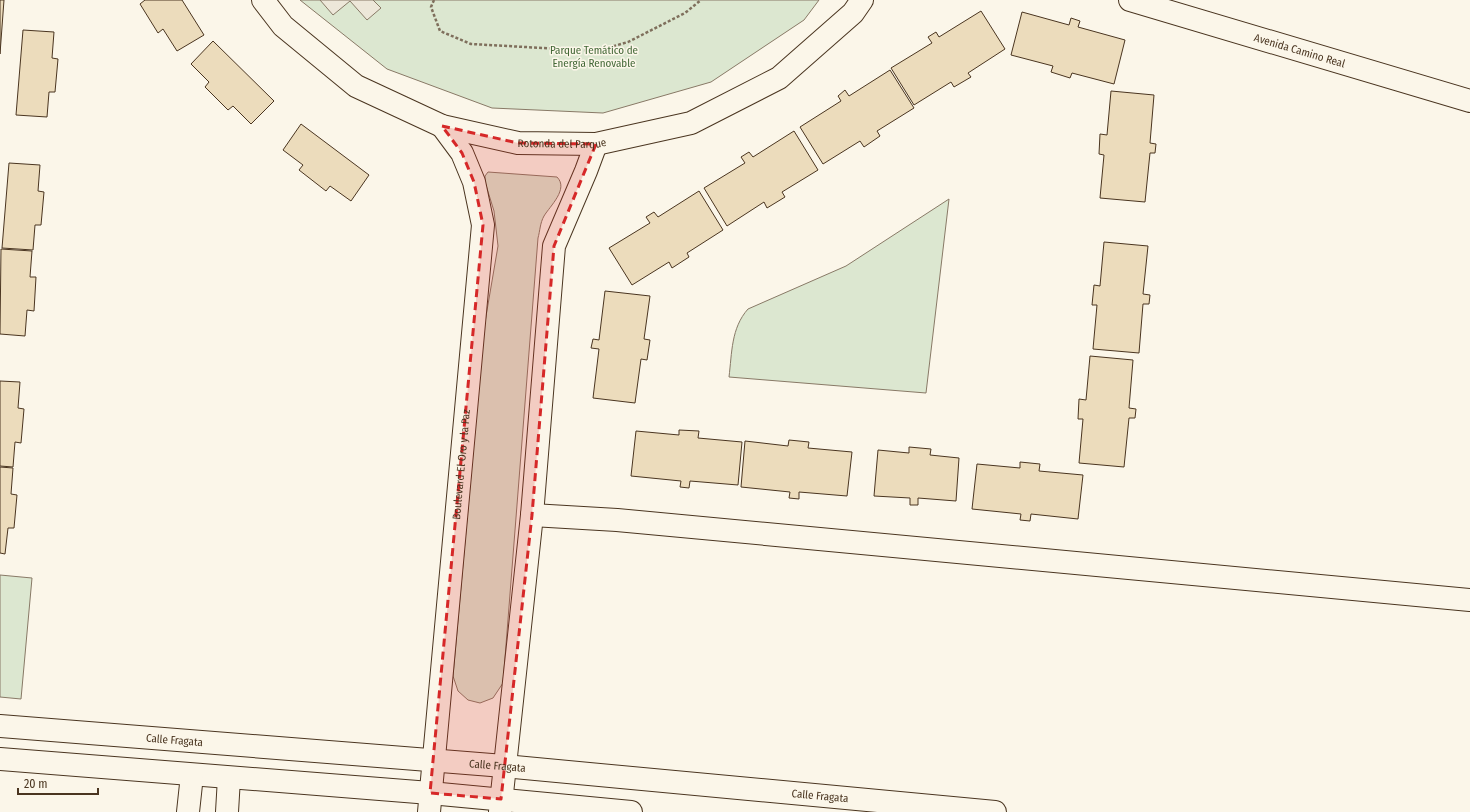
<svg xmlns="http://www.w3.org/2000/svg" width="1470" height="812" font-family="'Fira Sans Condensed',sans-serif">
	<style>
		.green { fill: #dce7d0; stroke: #887966 }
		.parking { fill: #ede7d9; stroke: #887966 }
		.building { fill: #ecdcbc; stroke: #4a3520 }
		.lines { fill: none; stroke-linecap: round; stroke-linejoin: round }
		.minor-casing { stroke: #4a3520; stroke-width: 24 }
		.path { stroke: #7f6f5c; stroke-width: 2.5; stroke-dasharray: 3 2; stroke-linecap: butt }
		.minor { stroke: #fbf6e9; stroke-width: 22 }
		.marked { fill: #d62828; fill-opacity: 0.2; stroke: #d62828; stroke-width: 3; stroke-dasharray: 8 5; stroke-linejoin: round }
		.labels { text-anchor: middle; stroke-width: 3; stroke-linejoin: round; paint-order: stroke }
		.park-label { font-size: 11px; fill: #436837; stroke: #fbf6e9 }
		.street-label { font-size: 11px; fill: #4a3520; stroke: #fbf6e9 }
	</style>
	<rect width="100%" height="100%" fill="#fbf6e9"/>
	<!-- green -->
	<g class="green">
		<polygon points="300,0 819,0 804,20 711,82 603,113 492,108 387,69"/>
		<path d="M 488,172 L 557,177 C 569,189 550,206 544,216 C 540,223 540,231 538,238 L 503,683 L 493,698 L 480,703 L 468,700 L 458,691 L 453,676 L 484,328 L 498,246 L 494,211 L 485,182 L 485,176 Z"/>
		<path d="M 949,199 L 926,393 L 729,377 C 732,353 731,328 748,309 L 846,266 Z"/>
		<polygon points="0,575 32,578 21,699 0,697"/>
	</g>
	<!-- parking -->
	<polygon class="parking" points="320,0 373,0 381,8 367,20 350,1 333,15"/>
	<!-- building -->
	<g class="building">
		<polygon points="0,0 4,0 0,54"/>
		<polygon points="145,0 182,0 204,35 177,51 163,29 158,33 140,4"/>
		<polygon points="981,11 1005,49 968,73 971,77 954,87 951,82 914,105 891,68 932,43 928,37 936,32 939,37"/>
		<polygon points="1022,12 1069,25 1071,18 1080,21 1078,27 1125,40 1114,84 1072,73 1070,78 1051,72 1053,66 1011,55"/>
		<polygon points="23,30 54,32 52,58 58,59 55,92 49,92 47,117 16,115"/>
		<polygon points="213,41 274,101 251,124 233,106 228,110 205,87 209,82 191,64"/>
		<polygon points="890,70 914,108 877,131 880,136 864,147 860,141 823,164 800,127 841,101 838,96 845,90 849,96"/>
		<polygon points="1111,91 1154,95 1150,143 1156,144 1155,153 1150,153 1145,202 1100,198 1104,155 1099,154 1100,134 1107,135"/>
		<polygon points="301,124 369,175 351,201 330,186 326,191 299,170 303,165 283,150"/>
		<polygon points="794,131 818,170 782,192 785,197 767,208 764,202 727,226 704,188 745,163 741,157 749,152 753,157"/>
		<polygon points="9,163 40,165 38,191 44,192 41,225 35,225 33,250 2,248"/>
		<polygon points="699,191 723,230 687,253 689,257 672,268 669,262 632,285 609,248 650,223 646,217 654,212 658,217"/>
		<polygon points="1104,242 1148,246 1143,294 1150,295 1149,304 1143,304 1139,353 1093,349 1097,305 1092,305 1094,285 1100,286"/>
		<polygon points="1,249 32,251 30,277 36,277 34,311 27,310 25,336 0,334"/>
		<polygon points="605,291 650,296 644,339 650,340 647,360 641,359 635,403 593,398 599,349 591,348 593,339 599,340"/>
		<polygon points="1090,356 1133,360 1129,408 1136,409 1135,418 1129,418 1124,467 1079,463 1083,419 1078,419 1079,399 1086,400"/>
		<polygon points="0,381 20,382 18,408 24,409 21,443 15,442 13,467 0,466"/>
		<polygon points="679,430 699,431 698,438 742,442 738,485 690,481 689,488 680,487 681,481 631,476 636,431 679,435"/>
		<polygon points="789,440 809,442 808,448 852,452 847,496 799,492 799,499 789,498 790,492 741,487 745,441 788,446"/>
		<polygon points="909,447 931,449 930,455 959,458 956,501 918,498 918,505 910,505 910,498 874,496 878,450 909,453"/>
		<polygon points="1020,462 1040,464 1039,471 1083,475 1078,519 1031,514 1030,521 1020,520 1021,514 972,509 977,464 1020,468"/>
		<polygon points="0,467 13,468 11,494 17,495 14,528 8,528 5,554 0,553"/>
	</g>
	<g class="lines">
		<defs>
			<g id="minor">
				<path id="s1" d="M 263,0 L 283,26 L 356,86 L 442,126 L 518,143 L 596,144 L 691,123 L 779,78 L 853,13 L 862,0"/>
				<path id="s2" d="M 1130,0 L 1470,101"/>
				<polyline points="532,515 617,520 1470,600"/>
				<path id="s3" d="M 0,726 L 504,766 L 995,812"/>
				<polyline points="0,759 430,793 631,812"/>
				<polyline points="188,812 192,775"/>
				<polyline points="227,812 229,778"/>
				<path id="s4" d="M 429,812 L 483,225 L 474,182 L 462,153 L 442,126"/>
				<polyline points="500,812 532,515 554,246 586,171 596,144"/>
			</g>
		</defs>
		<!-- minor casing -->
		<use href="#minor" class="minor-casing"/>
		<!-- path -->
		<polyline class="path" points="434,0 431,7 440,31 471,44 597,51 628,42 685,13 701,0"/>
		<!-- minor -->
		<use href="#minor" class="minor"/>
	</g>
	<!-- marked area -->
	<path class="marked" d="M 442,126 L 518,143 L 596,144 L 554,246 L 532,515 L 501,799 L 430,793 L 483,225 L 474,182 L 462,153 Z"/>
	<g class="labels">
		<!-- park labels -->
		<g class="park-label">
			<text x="594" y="54">Parque Temático de<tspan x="594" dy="13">Energía Renovable</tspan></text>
		</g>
		<!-- street labels -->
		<g class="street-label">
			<text dy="4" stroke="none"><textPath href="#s2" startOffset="177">Avenida Camino Real</textPath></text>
			<text dy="4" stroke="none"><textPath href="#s1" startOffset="344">Rotonda del Parque</textPath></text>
			<text dy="4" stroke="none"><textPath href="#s4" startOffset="349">Boulevard El Oro y la Paz</textPath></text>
			<text dy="4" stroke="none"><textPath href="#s3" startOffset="175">Calle Fragata</textPath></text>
			<text dy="4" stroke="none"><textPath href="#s3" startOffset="499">Calle Fragata</textPath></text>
			<text dy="4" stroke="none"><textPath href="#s3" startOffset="823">Calle Fragata</textPath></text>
		</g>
	</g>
	<!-- scale -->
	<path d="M18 788v6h80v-6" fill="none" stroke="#4a3520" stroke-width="2"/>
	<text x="24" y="788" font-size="12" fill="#4a3520" stroke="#fbf6e9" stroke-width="3" paint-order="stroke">20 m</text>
</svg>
